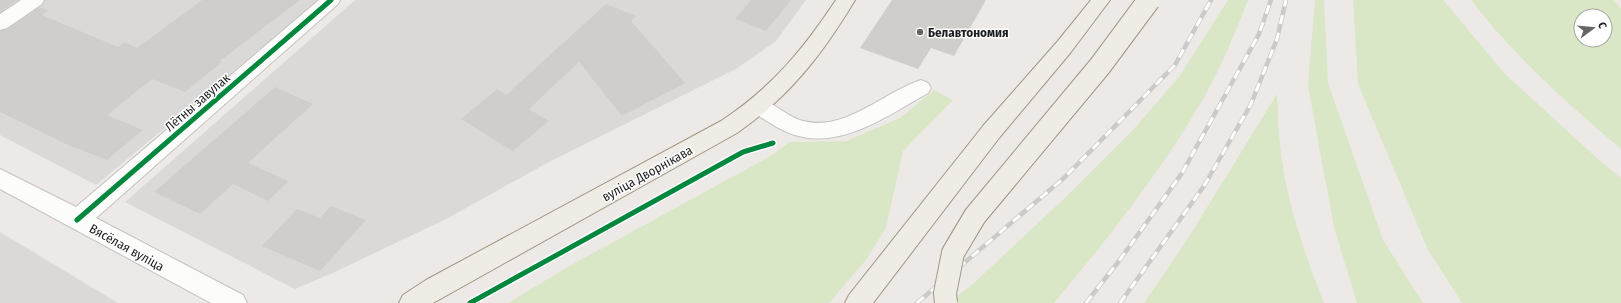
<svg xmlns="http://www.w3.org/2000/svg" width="1621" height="303" font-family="'Fira Sans Condensed',sans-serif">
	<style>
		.residential { fill: #dbd9d8 }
		.grass { fill: #dae7c7; fill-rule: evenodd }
		.building { fill: #d0cecb }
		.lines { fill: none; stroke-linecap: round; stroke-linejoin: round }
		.minor-casing { stroke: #c3c2c1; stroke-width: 2 }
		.major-casing { stroke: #a19685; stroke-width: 2 }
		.minor { fill: #fcfcfb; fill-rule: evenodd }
		.major { fill: #efebe5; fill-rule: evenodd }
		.rail-casing { stroke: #cacac9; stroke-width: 4.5 }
		.rail { stroke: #fff; stroke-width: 3; stroke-dasharray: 9; stroke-linecap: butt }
		.major-bridge-casing { stroke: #a19685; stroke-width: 24; stroke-linecap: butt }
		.major-bridge { stroke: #efebe5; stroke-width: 22 }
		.cycleway-casing { stroke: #fff; stroke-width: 8 }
		.cycleway { stroke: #00873e; stroke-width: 5 }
		.poi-dot { fill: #666564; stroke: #fff; stroke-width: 1.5 }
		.labels { text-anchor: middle; stroke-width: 3; stroke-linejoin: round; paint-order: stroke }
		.poi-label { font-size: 13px; font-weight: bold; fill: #1e1e1e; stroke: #fff; text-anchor: start }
		.street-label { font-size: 13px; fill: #1e1e1e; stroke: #fff }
	</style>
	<rect width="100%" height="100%" fill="#ece9e6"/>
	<!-- residential -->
	<g class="residential">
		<polygon points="0,0 319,0 96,185 0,135"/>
		<polygon points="355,0 806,0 776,41 736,69 549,162 448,218 335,272 295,289 125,202"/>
		<polygon points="0,232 118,303 0,303"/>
	</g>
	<!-- grass -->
	<g class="grass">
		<path d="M 1228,0 L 1248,0 C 1236,31 1223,63 1207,92 C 1164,168 1110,236 1054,303 L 948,303 L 973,284 L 1070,193 L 1132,131 L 1179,77 Z"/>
		<polygon points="1315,0 1324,0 1328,83 1383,240 1423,303 1357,303 1334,227 1308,86"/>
		<polygon points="1353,0 1443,0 1504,73 1600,161 1621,178 1621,303 1462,303 1428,250 1358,84"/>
		<path d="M 1471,0 L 1613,0 L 1621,8 L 1621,149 C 1567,103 1514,56 1471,0 ZM 1581,16 L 1605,16 L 1605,40 L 1581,40 Z"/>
		<polygon points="934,90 953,100 903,151 886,228 866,260 829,303 508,303 566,268 772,155 790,142 846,141 900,118"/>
		<path d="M 1277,94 C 1278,111 1278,127 1280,144 C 1285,198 1304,252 1324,303 L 1144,303 L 1187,240 Z"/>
	</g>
	<!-- building -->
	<g class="building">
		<polygon points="0,0 18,0 0,12"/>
		<polygon points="202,0 300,0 220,61 222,62 185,92 152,79 107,115 143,130 107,160 68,145 0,112 0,31 8,29 40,7 48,11 42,15 118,47 124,42 137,48"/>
		<polygon points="751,0 791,0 766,31 735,19"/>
		<polygon points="892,0 986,0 954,56 931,48 918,69 860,48"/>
		<polygon points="606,4 636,16 631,21 685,83 622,116 579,62 529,109 549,121 513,151 461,119 497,89 506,95"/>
		<polygon points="275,87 313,104 248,163 289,181 268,201 233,184 200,214 154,192"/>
		<polygon points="331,206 366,220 320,271 262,246 297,209 320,218"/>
	</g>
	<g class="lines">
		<defs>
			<g id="minor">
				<polygon points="21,0 44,0 42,4 7,28 0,30 0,14"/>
				<polygon points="319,0 340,0 338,4 96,218 243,295 247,303 211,303 0,189 0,169 76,207"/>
				<path d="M 921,80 L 928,83 L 931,88 L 928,93 C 892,113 847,146 803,137 C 784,134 768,121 752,112 L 748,106 L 752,100 L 759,98 C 775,103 787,117 803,121 C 846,132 883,92 921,80 Z"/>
			</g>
			<g id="major">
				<path d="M 836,0 L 855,0 C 822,55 790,96 737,133 L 433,303 L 399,303 L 403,295 L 426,280 L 721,121 C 771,88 803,50 836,0 Z"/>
				<polygon points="1091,0 1110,0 1071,52 999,138 873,303 845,303 849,295 983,126 1057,42"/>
			</g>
		</defs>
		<!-- minor casing -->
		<use href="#minor" class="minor-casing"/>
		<!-- major casing -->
		<use href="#major" class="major-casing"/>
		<!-- minor -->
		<use href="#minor" class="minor"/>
		<!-- major -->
		<use href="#major" class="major"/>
		<defs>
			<g id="rail">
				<polyline points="917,303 1064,178 1175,65 1211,0"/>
				<polyline points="1086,303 1119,261 1182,173 1259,34 1271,0"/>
				<polyline points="1120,303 1204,186 1251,104 1277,39 1286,0"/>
			</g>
		</defs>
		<!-- rail casing -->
		<use href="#rail" class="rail-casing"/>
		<!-- rail -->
		<use href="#rail" class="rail"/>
		<defs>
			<polyline id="major-bridge" points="946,303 945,293 953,253 975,216 1100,66 1149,0"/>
		</defs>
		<!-- major-bridge casing -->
		<use href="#major-bridge" class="major-bridge-casing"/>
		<!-- major-bridge -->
		<use href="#major-bridge" class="major-bridge"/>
		<defs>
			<g id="cycleway">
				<polyline points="77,220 331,0"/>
				<polyline points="470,303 743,152 773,143"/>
			</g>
		</defs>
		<!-- cycleway casing -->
		<use href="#cycleway" class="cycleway-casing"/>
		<!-- cycleway -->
		<use href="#cycleway" class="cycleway"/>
	</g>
	<!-- markers -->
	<circle class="poi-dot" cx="920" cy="32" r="4"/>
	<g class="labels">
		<!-- poi labels -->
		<g class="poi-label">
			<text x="928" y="37">Белавтономия</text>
		</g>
		<!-- street labels -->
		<g class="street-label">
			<text transform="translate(197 102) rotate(-41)" y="5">Лётны завулак</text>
			<text transform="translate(647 173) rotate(-29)" y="5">вуліца Дворнікава</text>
			<text transform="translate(127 247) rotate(29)" y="5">Вясёлая вуліца</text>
		</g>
	</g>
	<!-- north arrow -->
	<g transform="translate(1593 28) rotate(74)"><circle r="19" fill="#ffffff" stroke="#a5a5a5"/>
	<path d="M0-3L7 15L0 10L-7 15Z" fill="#666564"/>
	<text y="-6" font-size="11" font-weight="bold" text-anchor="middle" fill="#1e1e1e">С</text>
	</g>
</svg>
